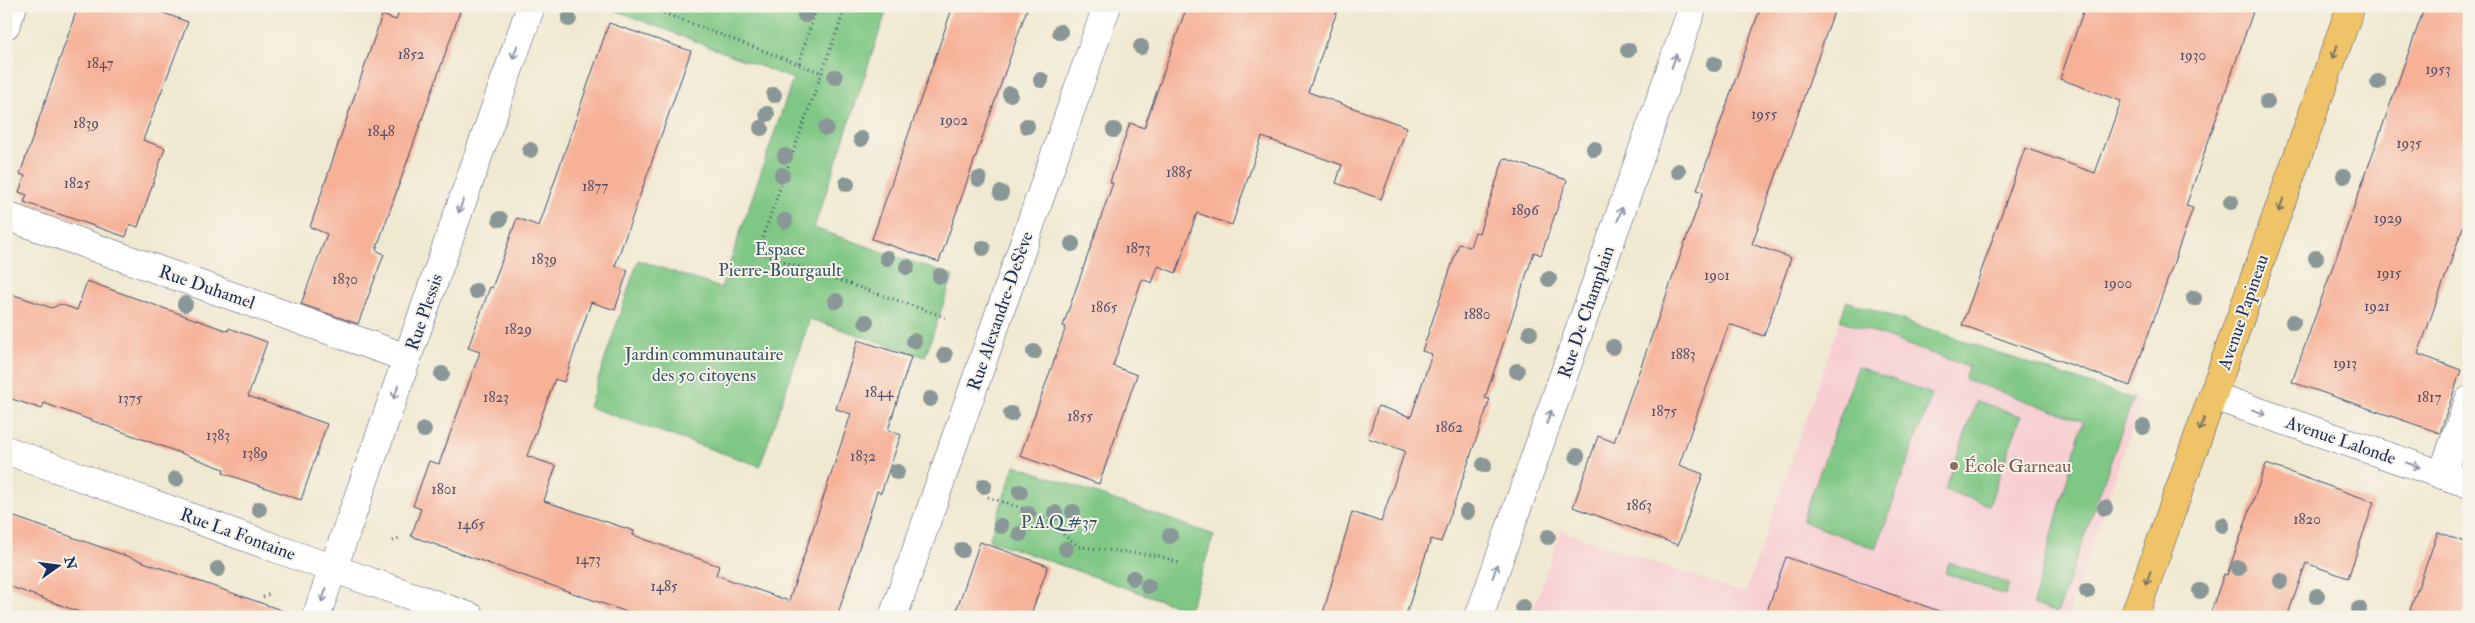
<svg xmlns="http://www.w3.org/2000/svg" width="2475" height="623" font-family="'IM FELL Double Pica',serif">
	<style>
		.built { fill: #f7cfd3 }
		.green { fill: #7fc784; stroke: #4d7b71 }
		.building { fill: #f6b197 }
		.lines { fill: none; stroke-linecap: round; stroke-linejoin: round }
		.minor-casing { stroke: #3b4b6f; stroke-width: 29 }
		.major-casing { stroke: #3b4b6f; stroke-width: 29 }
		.path { stroke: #3b4b6f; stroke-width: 3; stroke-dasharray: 1 4; stroke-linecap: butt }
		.minor { stroke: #fff; stroke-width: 28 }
		.major { stroke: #efc469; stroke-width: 28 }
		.tree { fill: #899897 }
		.oneway { stroke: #8d97ae }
		.oneway2 { stroke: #7a7263 }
		.education-dot { fill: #8d6e63; stroke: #f7f3e8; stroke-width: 2 }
		.labels { text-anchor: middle; stroke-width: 4; stroke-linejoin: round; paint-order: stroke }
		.number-label { font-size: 15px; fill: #52506c }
		.park-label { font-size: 18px; fill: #345568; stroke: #f7f3e8 }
		.street-label { font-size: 18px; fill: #1b2f5e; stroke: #f7f3e8 }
		.education-label { font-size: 18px; fill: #785e54; stroke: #f7f3e8; text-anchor: start }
	</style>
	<rect width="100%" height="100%" fill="#f7f3e8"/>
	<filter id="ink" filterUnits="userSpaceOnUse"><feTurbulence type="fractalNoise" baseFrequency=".02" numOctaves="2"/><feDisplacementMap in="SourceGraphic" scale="10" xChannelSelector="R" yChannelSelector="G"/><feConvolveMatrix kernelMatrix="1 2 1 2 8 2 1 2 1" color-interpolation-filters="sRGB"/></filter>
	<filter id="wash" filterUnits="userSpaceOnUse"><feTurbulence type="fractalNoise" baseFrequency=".0096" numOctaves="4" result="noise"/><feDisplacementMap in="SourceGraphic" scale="20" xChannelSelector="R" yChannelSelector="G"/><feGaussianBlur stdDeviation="1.12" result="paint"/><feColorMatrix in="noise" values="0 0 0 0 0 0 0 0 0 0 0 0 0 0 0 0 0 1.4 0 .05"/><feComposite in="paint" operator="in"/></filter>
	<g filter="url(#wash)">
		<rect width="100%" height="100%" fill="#f0e9d1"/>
		<!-- built -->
		<polygon class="built" points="1847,301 2141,402 2067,617 1531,617 1561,530 1745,594"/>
		<!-- green -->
		<g class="green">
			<polygon points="604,6 888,6 814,228 953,276 925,357 810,319 760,466 589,407 638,260 721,288 793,79"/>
			<polygon points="1847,301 2133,399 2057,613 2033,604 2083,421 1964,379 1968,367 1840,320"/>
			<polygon points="1858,367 1932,394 1876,549 1802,521"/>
			<polygon points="1977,401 2021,416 1989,505 1945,490"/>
			<polygon points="1015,465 1214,535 1189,610 989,540"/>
			<polygon points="1949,562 2009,584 2005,595 1945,573"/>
		</g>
		<g id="blocks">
			<!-- building -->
			<g class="building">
				<polygon points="78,6 145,6 188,22 143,140 165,148 138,227 130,224 126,237 24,202 27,195 19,192 25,176 20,174"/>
				<polygon points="401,6 462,6 376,250 384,254 358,324 301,304 327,234 310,227 382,15 396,20"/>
				<polygon points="953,6 1028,6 939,262 872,239"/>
				<polygon points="1187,6 1339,6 1308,92 1407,127 1381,199 1336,183 1342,165 1262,137 1232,225 1197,213 1176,273 1158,266 1152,283 1142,279 1113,366 1137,375 1099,484 1020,456 1066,327 1063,326 1113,183 1110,182 1130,123 1144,128"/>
				<polygon points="1761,6 1836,6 1752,244 1791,258 1764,336 1729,324 1679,465 1703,474 1678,545 1573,507 1598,436 1614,442 1703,192 1697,190"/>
				<polygon points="2085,6 2255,6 2186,206 2193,208 2130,386 1962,325 2025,148 2095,173 2121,101 2060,79"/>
				<polygon points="2425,6 2469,6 2469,210 2418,354 2461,370 2440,433 2292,382"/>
				<polygon points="609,23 691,51 615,266 628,270 615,310 591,302 564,382 555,379 527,456 556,466 544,501 634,531 633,535 719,566 716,575 789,601 851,414 836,409 858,340 911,357 888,430 901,435 881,493 877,491 837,617 641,617 411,536 421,509 413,506 429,461 439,464 480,352 468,348 490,287 492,288 517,218 539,226"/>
				<polygon points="1504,158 1567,180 1541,255 1534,252 1485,398 1490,399 1441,542 1431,539 1405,617 1322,617 1352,512 1381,522 1405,451 1368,438 1378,406 1411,417 1432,354 1422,351 1459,244 1470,247 1475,232 1479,233"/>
				<polygon points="87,281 228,331 229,328 267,342 248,396 327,424 301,500 223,473 224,469 44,403 42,409 6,397 6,292 52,308 60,304 77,310"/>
				<polygon points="2266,464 2374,502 2348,578 2306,563 2287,617 2209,617 2224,574 2227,575"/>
				<polygon points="6,514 284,611 283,617 93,617 6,585"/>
				<polygon points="2438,532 2469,544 2469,617 2429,617 2410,610"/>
				<polygon points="980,542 1048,566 1030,617 954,617"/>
				<polygon points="1786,557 1942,612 1942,617 1765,617"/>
			</g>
		</g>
	</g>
	<g filter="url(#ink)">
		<use href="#blocks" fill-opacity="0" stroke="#3b4b6f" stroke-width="1"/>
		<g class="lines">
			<defs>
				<g id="minor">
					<polyline points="6,25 13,6"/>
					<polyline points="6,216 407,358"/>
					<polyline points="2213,396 2469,484"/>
					<polyline points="6,450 286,552 471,617"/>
					<polyline points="2442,475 2469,400"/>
					<polyline points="316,617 531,6"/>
					<polyline points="893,617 1107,6"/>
					<polyline points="1479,617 1693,6"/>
				</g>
				<polyline id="major" points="2134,617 2351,6"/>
			</defs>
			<!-- minor casing -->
			<use href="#minor" class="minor-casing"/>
			<!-- major casing -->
			<use href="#major" class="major-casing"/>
			<!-- path -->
			<g class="path">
				<polyline points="645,6 822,73"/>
				<polyline points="846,6 757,252 948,318"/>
				<polyline points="799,63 817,6"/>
				<path d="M 988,497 C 1005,503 1025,508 1040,516 C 1056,524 1065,539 1081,547 L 1160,556 L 1179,563"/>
				<polyline points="393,541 399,538"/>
				<polyline points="263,597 271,593"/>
			</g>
			<!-- minor -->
			<use href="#minor" class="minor"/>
			<!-- major -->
			<use href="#major" class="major"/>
		</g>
		<!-- trees -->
		<g class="tree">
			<circle cx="805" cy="15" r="8"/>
			<circle cx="569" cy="19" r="8"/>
			<circle cx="1060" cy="32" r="8"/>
			<circle cx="1141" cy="47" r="8"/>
			<circle cx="1628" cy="50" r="8"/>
			<circle cx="1714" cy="64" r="8"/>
			<circle cx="835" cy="77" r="8"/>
			<circle cx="1041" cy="80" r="8"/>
			<circle cx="2378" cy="82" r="8"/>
			<circle cx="1010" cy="94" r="8"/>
			<circle cx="774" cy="95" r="8"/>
			<circle cx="2267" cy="102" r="8"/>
			<circle cx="767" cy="114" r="8"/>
			<circle cx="1027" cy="126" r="8"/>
			<circle cx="761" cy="128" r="8"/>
			<circle cx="826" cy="128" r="8"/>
			<circle cx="1114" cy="130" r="8"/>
			<circle cx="861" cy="139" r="8"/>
			<circle cx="1594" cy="149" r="8"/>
			<circle cx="530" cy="150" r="8"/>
			<circle cx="785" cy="156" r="8"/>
			<circle cx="1678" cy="171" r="8"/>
			<circle cx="782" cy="175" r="8"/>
			<circle cx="2344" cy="176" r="8"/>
			<circle cx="979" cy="179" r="8"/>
			<circle cx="847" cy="184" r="8"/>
			<circle cx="1001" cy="193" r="8"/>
			<circle cx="2231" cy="202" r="8"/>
			<circle cx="500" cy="219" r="8"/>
			<circle cx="785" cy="221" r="8"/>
			<circle cx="1072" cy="244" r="8"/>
			<circle cx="983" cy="248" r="8"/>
			<circle cx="887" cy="258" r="8"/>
			<circle cx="2316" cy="258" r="8"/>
			<circle cx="907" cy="267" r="8"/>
			<circle cx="940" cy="276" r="8"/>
			<circle cx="1549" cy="279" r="8"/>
			<circle cx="476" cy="291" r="8"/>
			<circle cx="2194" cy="298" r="8"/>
			<circle cx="836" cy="301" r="8"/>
			<circle cx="185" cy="304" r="8"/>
			<circle cx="866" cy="322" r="8"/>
			<circle cx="2293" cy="322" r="8"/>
			<circle cx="1530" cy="333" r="8"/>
			<circle cx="914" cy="341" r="8"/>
			<circle cx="1613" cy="347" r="8"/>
			<circle cx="1034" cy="352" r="8"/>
			<circle cx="945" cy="355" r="8"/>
			<circle cx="1517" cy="371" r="8"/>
			<circle cx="442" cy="374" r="8"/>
			<circle cx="930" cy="399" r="8"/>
			<circle cx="1011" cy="414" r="8"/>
			<circle cx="2143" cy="427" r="8"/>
			<circle cx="424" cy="430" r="8"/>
			<circle cx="1577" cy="456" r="8"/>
			<circle cx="1484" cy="465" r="8"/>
			<circle cx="897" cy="472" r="8"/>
			<circle cx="176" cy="479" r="8"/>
			<circle cx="984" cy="486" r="8"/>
			<circle cx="1020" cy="492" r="8"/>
			<circle cx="2105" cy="508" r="8"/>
			<circle cx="259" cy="509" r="8"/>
			<circle cx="1073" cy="512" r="8"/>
			<circle cx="1467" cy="512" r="8"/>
			<circle cx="1055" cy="513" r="8"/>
			<circle cx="1028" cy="514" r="8"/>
			<circle cx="2222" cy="525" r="8"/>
			<circle cx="1001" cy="526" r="8"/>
			<circle cx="1020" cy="534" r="8"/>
			<circle cx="1170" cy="536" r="8"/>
			<circle cx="1548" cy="537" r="8"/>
			<circle cx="1066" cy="549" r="8"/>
			<circle cx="962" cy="550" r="8"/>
			<circle cx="2238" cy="568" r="8"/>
			<circle cx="218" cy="569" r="8"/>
			<circle cx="1133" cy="578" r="8"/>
			<circle cx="2281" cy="581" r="8"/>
			<circle cx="1148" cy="586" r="8"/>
			<circle cx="2087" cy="591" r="8"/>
			<circle cx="2200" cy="591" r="8"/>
			<circle cx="2317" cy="596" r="8"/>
			<circle cx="1523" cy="607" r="8"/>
			<circle cx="2359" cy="609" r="8"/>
		</g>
		<!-- one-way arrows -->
		<defs><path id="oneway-shaft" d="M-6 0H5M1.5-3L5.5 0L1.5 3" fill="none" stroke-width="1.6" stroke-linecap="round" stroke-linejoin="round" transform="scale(1.25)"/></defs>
		<g class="oneway">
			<use href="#oneway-shaft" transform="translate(515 52) rotate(109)"/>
			<use href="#oneway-shaft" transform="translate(1674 61) rotate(-71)"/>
			<use href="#oneway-shaft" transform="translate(461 206) rotate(109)"/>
			<use href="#oneway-shaft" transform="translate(1620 214) rotate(-71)"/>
			<use href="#oneway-shaft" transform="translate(396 392) rotate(109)"/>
			<use href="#oneway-shaft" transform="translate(2259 412) rotate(19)"/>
			<use href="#oneway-shaft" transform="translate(1549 417) rotate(-71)"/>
			<use href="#oneway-shaft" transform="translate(2413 465) rotate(19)"/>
			<use href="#oneway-shaft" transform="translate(1495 571) rotate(-71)"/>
			<use href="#oneway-shaft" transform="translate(324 595) rotate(109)"/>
		</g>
		<g class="oneway2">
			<use href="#oneway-shaft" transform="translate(2335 52) rotate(109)"/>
			<use href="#oneway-shaft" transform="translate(2281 205) rotate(109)"/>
			<use href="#oneway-shaft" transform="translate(2202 424) rotate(111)"/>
			<use href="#oneway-shaft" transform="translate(2148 578) rotate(109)"/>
		</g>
	</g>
	<!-- markers -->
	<circle class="education-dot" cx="1954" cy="466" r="5"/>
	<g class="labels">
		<!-- number labels -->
		<g class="number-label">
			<text x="411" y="59">1852</text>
			<text x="2193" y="60">1930</text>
			<text x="100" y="68">1847</text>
			<text x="2438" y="74">1953</text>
			<text x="1764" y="119">1955</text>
			<text x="954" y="125">1902</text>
			<text x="86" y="128">1839</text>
			<text x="381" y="136">1848</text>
			<text x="2409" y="148">1935</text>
			<text x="1179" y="177">1885</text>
			<text x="77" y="188">1825</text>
			<text x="595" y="191">1877</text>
			<text x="1525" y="215">1896</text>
			<text x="2388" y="223">1929</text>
			<text x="1138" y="253">1873</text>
			<text x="544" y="264">1839</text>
			<text x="2389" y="278">1915</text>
			<text x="1717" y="280">1901</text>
			<text x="345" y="284">1830</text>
			<text x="2118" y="288">1900</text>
			<text x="2377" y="311">1921</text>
			<text x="1104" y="312">1865</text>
			<text x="1477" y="319">1880</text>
			<text x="518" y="334">1829</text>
			<text x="1683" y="359">1883</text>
			<text x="2345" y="368">1913</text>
			<text x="879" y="397">1844</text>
			<text x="496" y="402">1823</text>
			<text x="2429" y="402">1817</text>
			<text x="130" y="403">1375</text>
			<text x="1664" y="416">1875</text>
			<text x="1080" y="421">1855</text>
			<text x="1449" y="432">1862</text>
			<text x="218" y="440">1383</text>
			<text x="255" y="458">1389</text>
			<text x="863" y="461">1832</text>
			<text x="444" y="494">1801</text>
			<text x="1639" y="510">1863</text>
			<text x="2307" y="524">1820</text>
			<text x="471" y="529">1465</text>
			<text x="588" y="564">1473</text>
			<text x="664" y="591">1485</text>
		</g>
		<!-- park labels -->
		<g class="park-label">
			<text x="780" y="255">Espace<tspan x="780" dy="21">Pierre-Bourgault</tspan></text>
			<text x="704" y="360">Jardin communautaire<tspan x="704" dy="21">des 50 citoyens</tspan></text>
			<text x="1059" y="528">P.A.Q #37</text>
		</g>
		<!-- street labels -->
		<g class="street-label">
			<text transform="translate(207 287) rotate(19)" y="6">Rue Duhamel</text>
			<text transform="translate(1000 311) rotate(-71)" y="6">Rue Alexandre-DeSève</text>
			<text transform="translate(424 312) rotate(-71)" y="6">Rue Plessis</text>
			<text transform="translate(1586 312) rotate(-71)" y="6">Rue De Champlain</text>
			<text transform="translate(2243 312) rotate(-71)" y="6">Avenue Papineau</text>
			<text transform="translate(2341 440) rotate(19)" y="6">Avenue Lalonde</text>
			<text transform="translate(238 534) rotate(20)" y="6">Rue La Fontaine</text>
		</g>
		<!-- education labels -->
		<g class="education-label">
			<text x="1964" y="472">École Garneau</text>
		</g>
	</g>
	<!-- margin -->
	<rect width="2475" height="623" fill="none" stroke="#f7f3e8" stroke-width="25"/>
	<!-- north arrow -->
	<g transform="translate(58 566) rotate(76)" stroke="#f7f3e8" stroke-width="4" paint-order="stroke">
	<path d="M0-4L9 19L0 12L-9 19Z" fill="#1b2f5e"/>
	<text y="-8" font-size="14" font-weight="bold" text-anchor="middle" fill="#1b2f5e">N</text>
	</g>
</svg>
